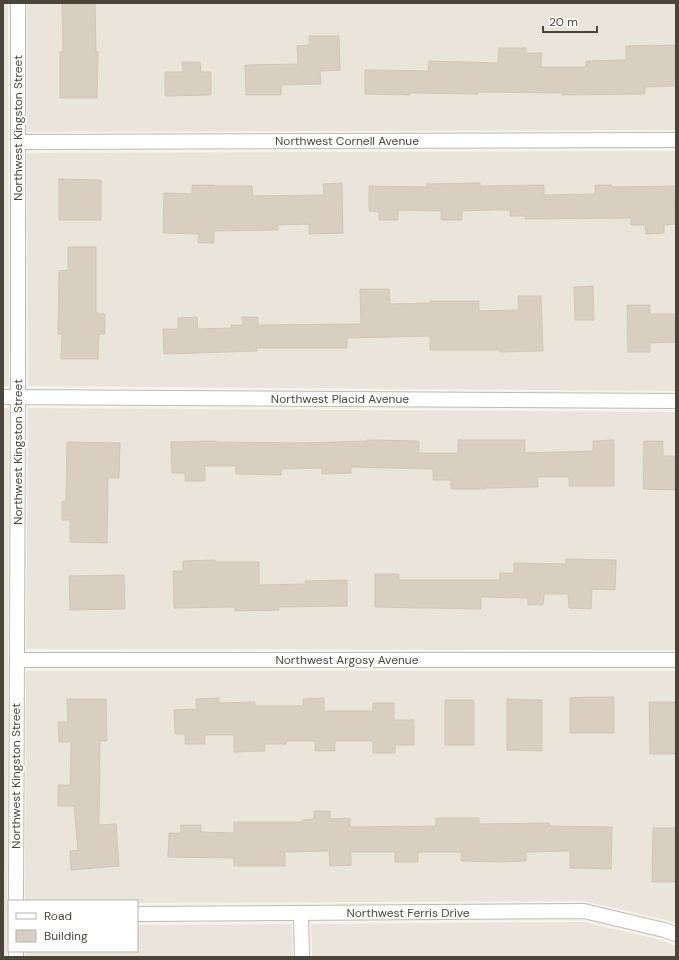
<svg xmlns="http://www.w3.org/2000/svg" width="679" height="960" font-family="'DM Sans',sans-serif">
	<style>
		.residential { fill: #eae5da }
		.building { fill: #d8cfc1; stroke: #d3c7b4 }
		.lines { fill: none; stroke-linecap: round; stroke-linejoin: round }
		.street-casing { stroke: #c2bbae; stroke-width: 16 }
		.street { stroke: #fff; stroke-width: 14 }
		.labels { text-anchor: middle; stroke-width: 4; stroke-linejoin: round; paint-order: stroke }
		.street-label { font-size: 12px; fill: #4b4439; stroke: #fff }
	</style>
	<rect width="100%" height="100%" fill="#f6f3ec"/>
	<!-- residential -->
	<g class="residential">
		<polygon points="3,3 8,3 9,386 3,386"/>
		<polygon points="27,3 676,3 676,130 27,132"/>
		<polygon points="676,151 676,391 28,386 27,153"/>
		<polygon points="3,408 9,408 7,957 3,957"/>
		<polygon points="28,408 676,412 676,650 26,649"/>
		<polygon points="26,671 676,671 676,923 666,920 584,901 137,903 137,901 25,901"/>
		<polygon points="584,922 661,940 676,946 676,957 312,957 311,924"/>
		<polygon points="292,924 293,957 26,957 26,951 137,951 137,925"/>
	</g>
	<!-- building -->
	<g class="building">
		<polygon points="62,3 95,3 96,52 98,52 97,98 60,98 60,52 63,52"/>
		<polygon points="309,36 339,36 340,70 320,71 321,84 281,85 281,95 246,95 245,65 298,64 297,46 309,45"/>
		<polygon points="676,45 676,86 645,87 645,94 562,95 562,93 478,92 478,94 410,93 410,95 365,94 365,70 428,71 429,61 498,63 499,48 526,48 526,53 542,53 541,67 586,67 586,61 626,60 626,46"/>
		<polygon points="182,62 200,62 201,72 211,72 211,95 165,96 165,72 183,72"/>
		<polygon points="59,179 101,180 101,220 59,220"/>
		<polygon points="342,183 343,233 309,234 309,224 278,225 278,230 214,231 214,243 198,243 199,234 163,233 164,193 192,194 192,185 215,185 215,186 252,186 253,196 324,195 323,184"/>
		<polygon points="480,183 480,186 544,185 544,195 595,194 595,185 612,185 612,187 674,186 675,224 664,225 664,233 646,234 645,225 631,225 631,218 525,219 525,216 510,216 510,210 495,210 462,211 462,220 441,220 441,211 398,210 398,220 379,220 379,212 369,211 369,186 427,187 427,184"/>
		<polygon points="68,247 96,247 96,313 105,314 105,334 99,334 98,359 61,359 62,334 58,334 59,271 68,270"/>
		<polygon points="593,286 594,320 575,320 574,287"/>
		<polygon points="360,289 389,289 390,304 430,303 430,301 479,301 479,311 519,310 518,296 541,296 543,351 500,352 500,350 430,350 430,336 347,338 347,348 257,348 257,351 164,354 163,329 178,329 178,318 197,317 198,329 231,328 231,325 243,325 242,317 258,317 258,325 361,324"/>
		<polygon points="627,305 650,305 650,314 676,314 676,342 650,343 650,352 628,352"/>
		<polygon points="367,440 419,441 419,453 458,453 458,440 525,440 525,453 593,451 593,441 614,440 614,486 569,486 569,477 537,477 538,487 485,488 485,489 451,489 451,480 433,480 433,469 351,467 351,473 322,474 322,468 281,469 281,475 236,474 236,466 205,466 205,481 185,481 185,473 172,473 171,442 216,441 216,442 306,443 367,441"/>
		<polygon points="644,441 663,441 663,456 676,456 676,490 643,489"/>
		<polygon points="67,442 120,443 119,478 108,478 107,543 70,542 70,520 62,520 62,501 66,501"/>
		<polygon points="566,559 616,560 615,590 592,589 591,609 569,608 568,594 544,594 543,605 528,605 528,598 481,597 481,609 375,607 375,574 399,574 399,580 500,580 500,573 514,573 514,563 566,564"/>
		<polygon points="215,560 215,562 259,562 259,585 305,584 305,581 347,580 347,606 279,607 279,610 235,611 235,607 174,608 173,571 183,571 183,561"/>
		<polygon points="124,575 125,609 70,610 69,576"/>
		<polygon points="585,697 614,697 614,733 570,733 570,698"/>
		<polygon points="219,698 219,703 255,702 255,706 303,706 303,699 324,698 324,711 373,711 373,703 394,703 394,720 414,720 414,745 395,745 395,753 373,753 373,741 335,741 335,751 315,751 315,741 286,741 286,744 265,744 265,751 234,752 234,735 205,735 205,744 185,744 185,734 175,734 174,710 197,709 196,699"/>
		<polygon points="67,699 106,699 107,741 100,741 99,825 116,824 119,866 71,870 70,851 78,850 74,806 58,806 58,785 70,785 71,742 59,742 58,722 68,722"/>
		<polygon points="507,699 542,700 542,751 507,750"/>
		<rect x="445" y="700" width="29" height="45"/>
		<polygon points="649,702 676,702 676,754 650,754"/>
		<polygon points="314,811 330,811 330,819 350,818 350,827 436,826 436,818 479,818 479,824 549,823 550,826 612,827 611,869 570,868 570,851 526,852 526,861 503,862 461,861 461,852 418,852 418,862 395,862 395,852 351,852 351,865 330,866 329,851 285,852 285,866 234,866 234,858 168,857 169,833 181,833 181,825 201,825 201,832 234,833 234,822 302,822 302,820 314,819"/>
		<polygon points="653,828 676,828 676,882 652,882"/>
	</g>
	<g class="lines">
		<defs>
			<g id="street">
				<polyline points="18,142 676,140"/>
				<polyline points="3,397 676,401"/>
				<polyline points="17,660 676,660"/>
				<polyline points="16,901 18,397 18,3"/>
				<polyline points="137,914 584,911 664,930 676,934"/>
				<polyline points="301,914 302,957"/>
				<polyline points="16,951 16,957"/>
			</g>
		</defs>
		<!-- street casing -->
		<use href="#street" class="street-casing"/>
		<!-- street -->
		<use href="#street" class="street"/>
	</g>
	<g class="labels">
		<!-- street labels -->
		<g class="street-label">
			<text transform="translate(18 128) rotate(-90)" y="4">Northwest Kingston Street</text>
			<text x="347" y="145">Northwest Cornell Avenue</text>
			<text x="340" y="403">Northwest Placid Avenue</text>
			<text transform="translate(18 452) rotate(-90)" y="4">Northwest Kingston Street</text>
			<text x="347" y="664">Northwest Argosy Avenue</text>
			<text transform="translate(16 776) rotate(-90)" y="4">Northwest Kingston Street</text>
			<text x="408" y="917">Northwest Ferris Drive</text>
		</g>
	</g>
	<!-- border -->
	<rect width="679" height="960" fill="none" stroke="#4b4439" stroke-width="8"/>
	<!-- legend -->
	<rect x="8" y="900" width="130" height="52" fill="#ffffff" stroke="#b7b4b0"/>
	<rect x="16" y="913" width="20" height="6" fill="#ffffff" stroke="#b7b4b0"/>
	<text x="44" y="920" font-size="12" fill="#4b4439">Road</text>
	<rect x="16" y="930" width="20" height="12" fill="#d8cfc1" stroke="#b7b4b0"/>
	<text x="44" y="940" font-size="12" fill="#4b4439">Building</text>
	<!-- scale -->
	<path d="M543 26v6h54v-6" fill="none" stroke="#4b4439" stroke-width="2"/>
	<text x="549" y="26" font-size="12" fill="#4b4439" stroke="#ffffff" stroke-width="3" paint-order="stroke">20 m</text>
</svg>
